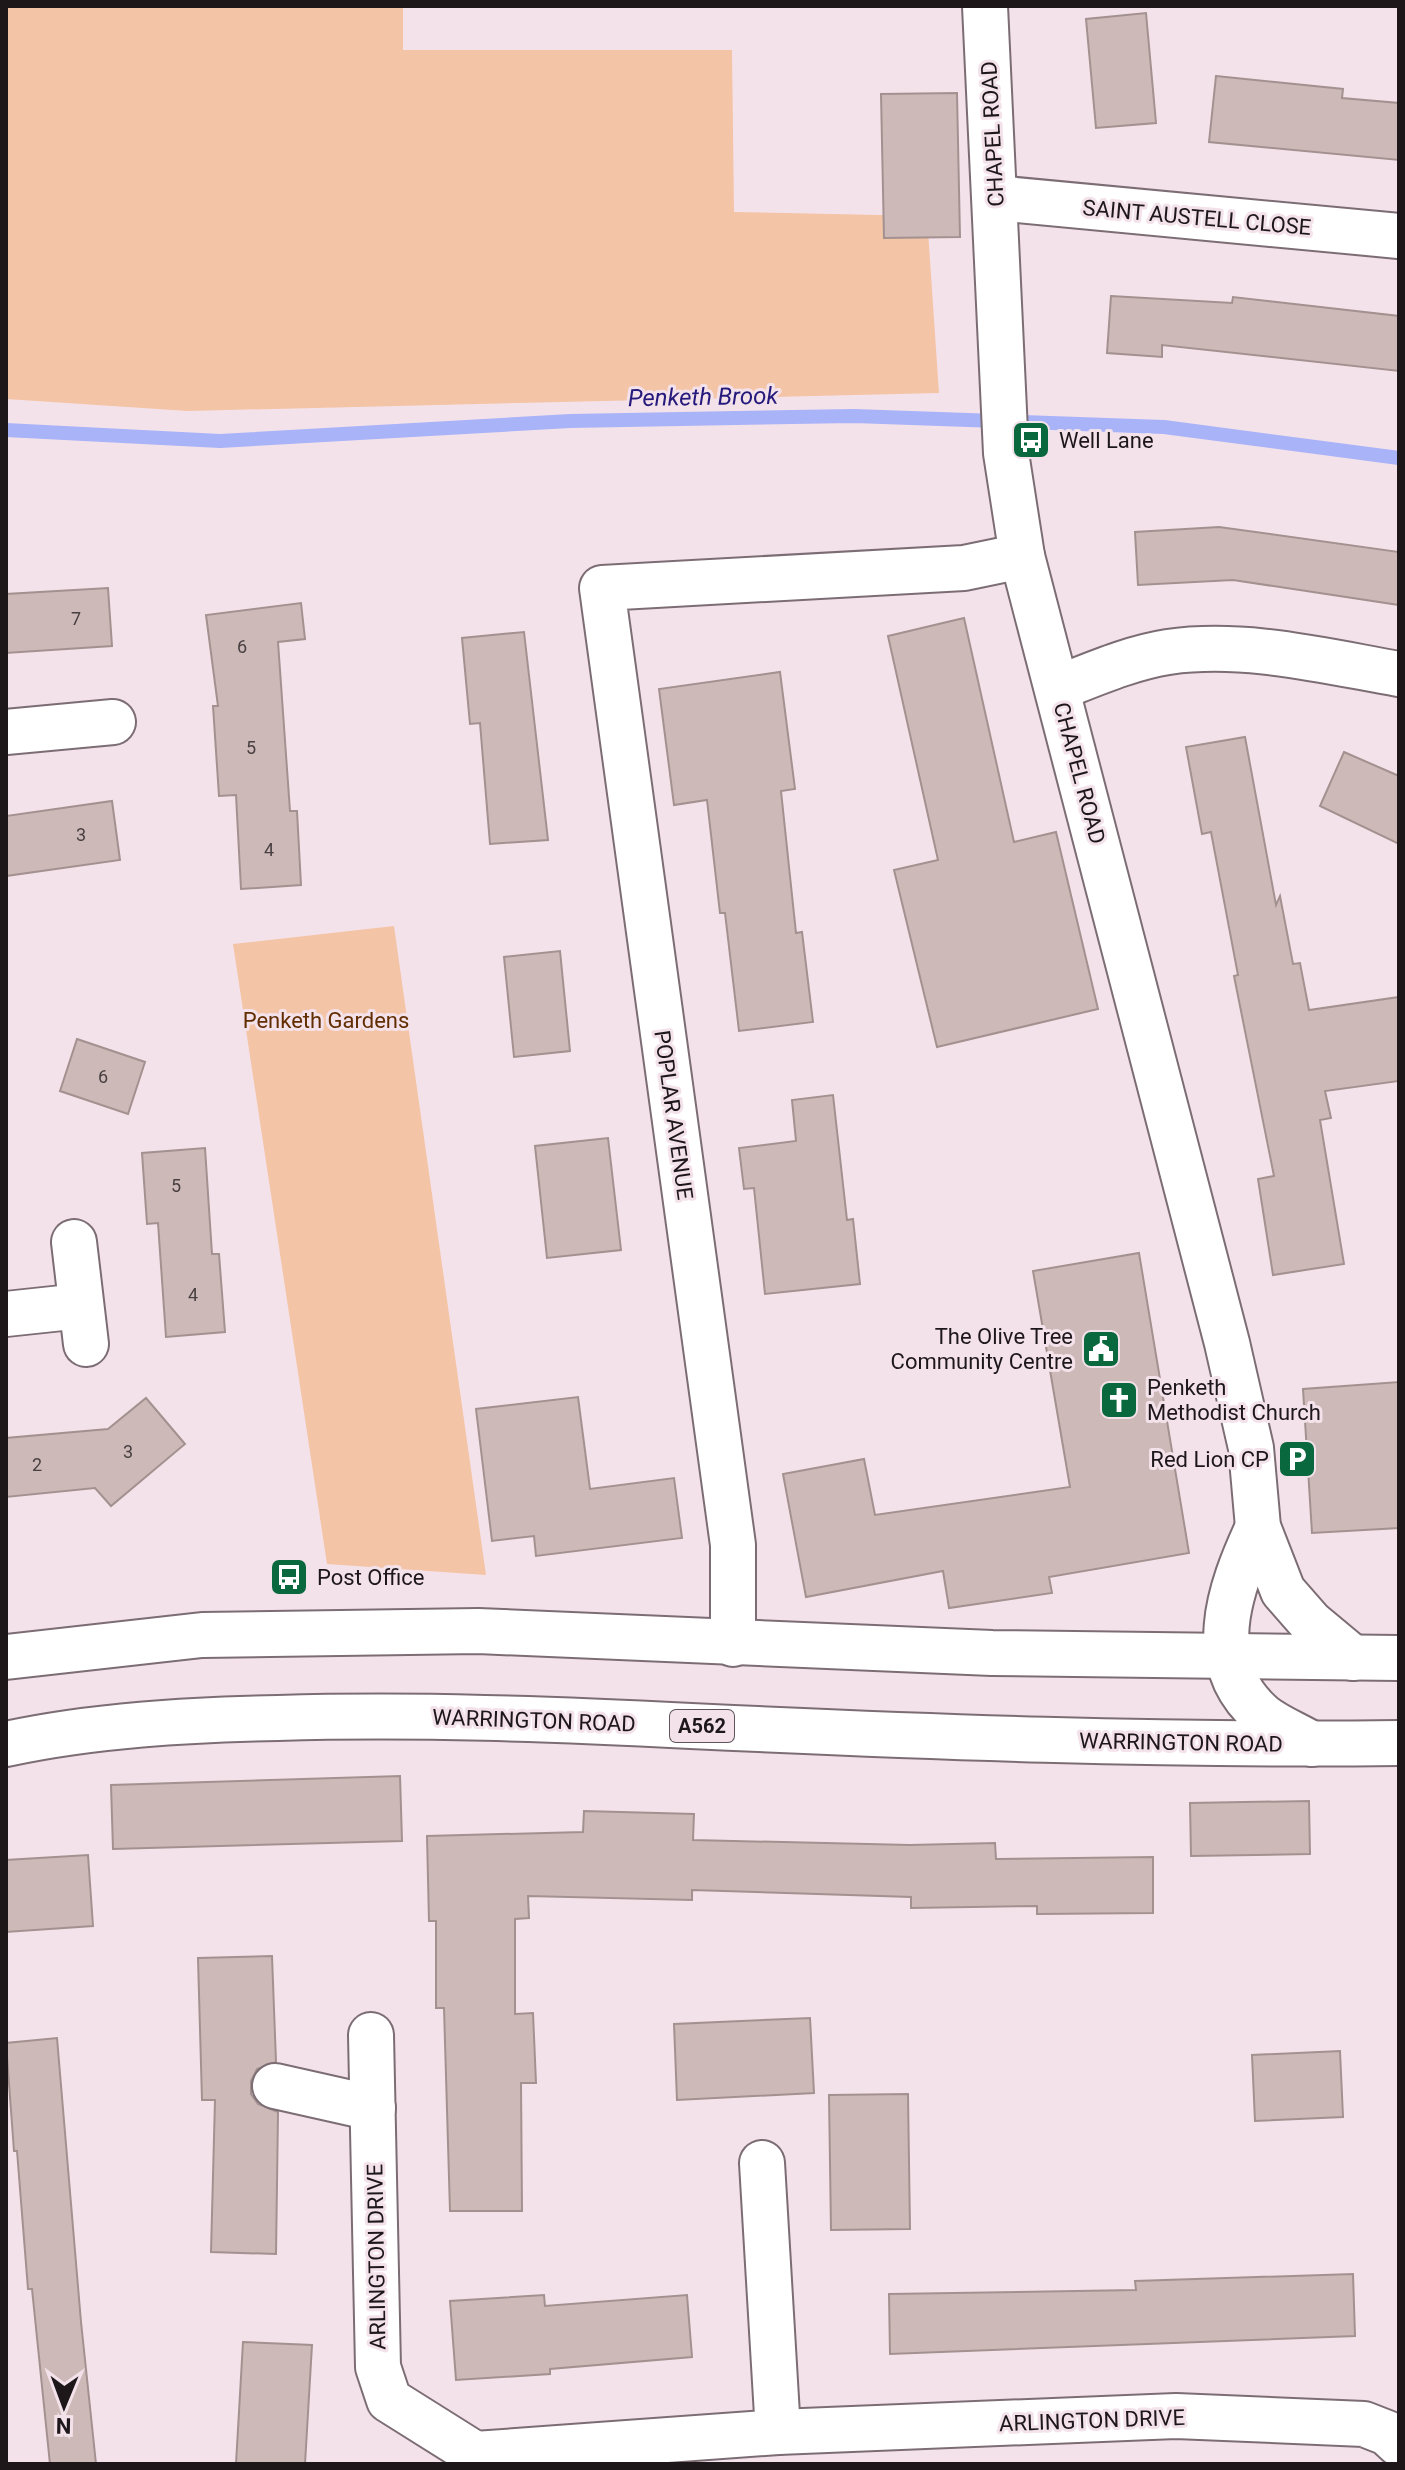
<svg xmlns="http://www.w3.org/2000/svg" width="1405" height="2470" font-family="Roboto,sans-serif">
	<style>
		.green { fill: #f4c4a6 }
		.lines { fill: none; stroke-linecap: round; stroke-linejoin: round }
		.stream { stroke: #a9b3f8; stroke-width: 14 }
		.building { fill: #cdb9b8; stroke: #a39190; stroke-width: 2 }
		.street-casing { stroke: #7c6d74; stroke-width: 48 }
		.secondary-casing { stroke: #7c6d74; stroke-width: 48 }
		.primary-casing { stroke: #7c6d74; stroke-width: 48 }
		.street { stroke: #fff; stroke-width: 44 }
		.secondary { stroke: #fff; stroke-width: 44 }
		.primary { stroke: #fff; stroke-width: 44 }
		.labels { text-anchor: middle; stroke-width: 6; stroke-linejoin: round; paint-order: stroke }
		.number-label { font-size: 18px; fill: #494042 }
		.shield { fill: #f4e2eb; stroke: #5e5459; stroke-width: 2 }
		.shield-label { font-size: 20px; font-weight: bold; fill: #1d171a }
		.street-label { font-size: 22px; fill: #1d171a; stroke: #f4e2eb }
		.poi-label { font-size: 22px; fill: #1d171a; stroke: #f4e2eb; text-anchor: start }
		.park-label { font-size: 22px; fill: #622d00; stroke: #f4e2eb }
		.water-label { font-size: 24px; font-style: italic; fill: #251a7b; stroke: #f4e2eb }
	</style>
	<rect width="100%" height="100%" fill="#f4e2eb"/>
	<!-- green -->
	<g class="green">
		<polygon points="6,6 403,6 403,50 732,50 734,212 927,216 939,393 188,411 6,399"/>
		<polygon points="394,926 486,1575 327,1564 233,944"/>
	</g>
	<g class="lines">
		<!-- stream -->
		<polyline class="stream" points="6,430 220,441 570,421 854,416 1164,427 1399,458"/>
	</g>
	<!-- building -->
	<g class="building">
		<polygon points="1146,13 1156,123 1096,128 1086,19"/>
		<polygon points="1216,76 1343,89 1342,98 1399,103 1399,160 1209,142"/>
		<polygon points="957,93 960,237 884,238 881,94"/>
		<polygon points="1111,296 1232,303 1233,297 1399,316 1399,371 1162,345 1162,357 1107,353"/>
		<polygon points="1219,527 1399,552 1399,605 1233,580 1138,585 1135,532"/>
		<polygon points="108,588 112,646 6,653 6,594"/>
		<polygon points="301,603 305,639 278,642 290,811 297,811 301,885 241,889 236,795 219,796 213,706 218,706 206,615"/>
		<polygon points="964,618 1014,842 1056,832 1098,1009 937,1047 894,870 938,860 888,636"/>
		<polygon points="524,632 548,840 490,844 480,723 470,724 462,638"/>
		<polygon points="780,672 795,789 781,791 796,933 802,932 813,1022 739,1031 725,913 720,913 707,800 674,805 659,689"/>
		<polygon points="1245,737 1276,905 1280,896 1293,964 1300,963 1309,1010 1399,997 1399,1081 1325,1091 1331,1118 1320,1120 1344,1264 1273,1275 1258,1179 1274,1176 1234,976 1238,975 1211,832 1202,834 1186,747"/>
		<polygon points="1344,752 1399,776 1399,844 1320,806"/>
		<polygon points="112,801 120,860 6,876 6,816"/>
		<polygon points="560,951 570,1051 514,1057 504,957"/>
		<polygon points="77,1039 145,1062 128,1114 60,1091"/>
		<polygon points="833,1095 847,1220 853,1219 860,1284 765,1294 754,1188 744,1189 739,1148 796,1141 792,1100"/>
		<polygon points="608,1138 621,1250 547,1258 535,1146"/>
		<polygon points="205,1148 212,1254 219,1254 225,1332 166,1337 158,1223 147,1224 142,1153"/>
		<polygon points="1139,1253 1189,1553 1049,1577 1052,1593 949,1608 943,1571 806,1597 783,1474 864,1459 875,1515 1070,1487 1033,1271"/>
		<polygon points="1399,1382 1399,1528 1312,1533 1303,1389"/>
		<polygon points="578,1397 590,1489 674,1478 682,1538 536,1556 534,1536 492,1541 476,1409"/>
		<polygon points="146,1398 185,1444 111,1506 95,1488 6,1497 6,1438 108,1429"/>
		<polygon points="400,1776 402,1841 113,1849 111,1785"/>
		<polygon points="1309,1801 1310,1854 1191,1856 1190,1803"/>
		<polygon points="584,1811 694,1814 693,1840 910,1845 995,1843 996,1859 1153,1857 1153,1913 1037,1914 1037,1906 911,1908 911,1897 692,1890 692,1900 528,1896 529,1918 515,1919 515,2014 533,2013 536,2083 521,2083 522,2211 450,2211 444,2008 436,2008 436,1921 429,1921 427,1836 583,1832"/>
		<polygon points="88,1855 93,1926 6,1932 6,1860"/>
		<polygon points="272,1956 276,2062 257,2069 251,2081 251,2094 258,2104 278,2112 276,2254 211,2252 215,2100 202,2100 198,1958"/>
		<polygon points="810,2018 814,2093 677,2100 674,2024"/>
		<polygon points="57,2038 81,2322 96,2464 50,2464 32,2289 28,2289 17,2151 14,2151 6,2043"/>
		<polygon points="1340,2051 1343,2117 1255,2121 1252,2055"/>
		<polygon points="908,2094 910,2229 831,2230 829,2095"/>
		<polygon points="1353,2274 1355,2336 890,2354 889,2294 1136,2290 1135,2281"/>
		<polygon points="544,2295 545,2306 687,2295 692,2357 550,2369 550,2374 456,2380 450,2301"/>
		<polygon points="243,2342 312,2345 305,2464 236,2464"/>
	</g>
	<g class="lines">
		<defs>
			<g id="street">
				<polyline points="995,198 1399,236"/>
				<path d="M 1058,688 C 1094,674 1130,658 1168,652 C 1245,641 1324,661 1399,674"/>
				<polyline points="6,732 113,722"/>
				<polyline points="74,1242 86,1344"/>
				<polyline points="6,1314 81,1306"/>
				<polyline points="733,1644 733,1545 602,588 964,568 1022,556"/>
				<polyline points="371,2035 378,2367 389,2400 475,2454 778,2432 1176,2416 1364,2424 1387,2433 1399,2444"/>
				<polyline points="275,2086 373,2108"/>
				<polyline points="762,2163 778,2432"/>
			</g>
			<g id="secondary">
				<polyline points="985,6 1006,453 1022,556 1227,1343 1251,1448 1258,1527 1283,1591 1311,1623 1353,1658"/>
				<path d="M 1258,1527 C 1229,1589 1202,1664 1263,1716 C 1277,1727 1297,1735 1312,1744"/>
			</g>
			<g id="primary">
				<polyline points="6,1657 202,1635 478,1631 992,1653 1399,1658"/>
				<path d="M 6,1744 C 95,1725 187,1720 278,1718 C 416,1714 553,1719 691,1726 C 927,1737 1163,1746 1399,1743"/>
			</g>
		</defs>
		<!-- street casing -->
		<use href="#street" class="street-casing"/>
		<!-- secondary casing -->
		<use href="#secondary" class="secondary-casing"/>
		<!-- primary casing -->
		<use href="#primary" class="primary-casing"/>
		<!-- street -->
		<use href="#street" class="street"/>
		<!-- secondary -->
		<use href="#secondary" class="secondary"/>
		<!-- primary -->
		<use href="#primary" class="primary"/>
	</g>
	<!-- icons -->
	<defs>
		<symbol id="bus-square" viewBox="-11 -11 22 22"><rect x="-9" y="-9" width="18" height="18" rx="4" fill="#09683d" stroke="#f4e2eb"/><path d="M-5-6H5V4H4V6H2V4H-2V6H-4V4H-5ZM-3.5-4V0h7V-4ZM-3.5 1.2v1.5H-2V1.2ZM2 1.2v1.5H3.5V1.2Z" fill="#fff"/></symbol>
		<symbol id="civic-square" viewBox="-11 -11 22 22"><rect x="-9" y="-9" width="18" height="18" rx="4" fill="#09683d" stroke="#f4e2eb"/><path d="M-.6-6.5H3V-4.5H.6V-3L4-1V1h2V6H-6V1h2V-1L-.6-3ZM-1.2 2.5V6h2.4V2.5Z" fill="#fff"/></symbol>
		<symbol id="church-square" viewBox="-11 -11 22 22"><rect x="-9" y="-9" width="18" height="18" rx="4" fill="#09683d" stroke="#f4e2eb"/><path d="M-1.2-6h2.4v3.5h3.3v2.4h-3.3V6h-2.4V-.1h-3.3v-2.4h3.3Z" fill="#fff"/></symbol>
		<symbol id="parking-square" viewBox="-11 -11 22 22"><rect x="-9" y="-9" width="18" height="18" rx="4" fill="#09683d" stroke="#f4e2eb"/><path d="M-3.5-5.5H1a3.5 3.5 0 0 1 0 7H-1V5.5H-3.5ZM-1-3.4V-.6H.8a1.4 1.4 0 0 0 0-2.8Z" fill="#fff"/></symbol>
	</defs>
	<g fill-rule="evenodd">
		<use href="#bus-square" x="1009" y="418" width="44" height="44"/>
		<use href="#civic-square" x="1079" y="1327" width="44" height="44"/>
		<use href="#church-square" x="1097" y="1378" width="44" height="44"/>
		<use href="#parking-square" x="1275" y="1437" width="44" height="44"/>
		<use href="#bus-square" x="267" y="1555" width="44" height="44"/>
	</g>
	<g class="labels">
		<!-- number labels -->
		<g class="number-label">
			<text x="76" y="625">7</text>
			<text x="242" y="653">6</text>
			<text x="251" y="754">5</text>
			<text x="81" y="841">3</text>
			<text x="269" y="856">4</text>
			<text x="103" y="1083">6</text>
			<text x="176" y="1192">5</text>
			<text x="193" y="1301">4</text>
			<text x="128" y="1458">3</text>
			<text x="37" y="1471">2</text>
		</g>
		<!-- shield labels -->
		<rect class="shield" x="670" y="1710" width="64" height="32" rx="6"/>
		<g class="shield-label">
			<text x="702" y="1733">A562</text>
		</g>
		<!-- street labels -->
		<g class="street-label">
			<text transform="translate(992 134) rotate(-93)" y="8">CHAPEL ROAD</text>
			<text transform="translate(1197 217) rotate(5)" y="8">SAINT AUSTELL CLOSE</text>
			<text transform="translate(1080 773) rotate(75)" y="8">CHAPEL ROAD</text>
			<text transform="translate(674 1115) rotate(82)" y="8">POPLAR AVENUE</text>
			<text transform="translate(534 1720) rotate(2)" y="8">WARRINGTON ROAD</text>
			<text transform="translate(1181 1742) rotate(1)" y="8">WARRINGTON ROAD</text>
			<text transform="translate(376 2257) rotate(-91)" y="8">ARLINGTON DRIVE</text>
			<text transform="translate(1092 2420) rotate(-2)" y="8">ARLINGTON DRIVE</text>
		</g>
		<!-- poi labels -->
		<g class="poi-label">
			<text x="1059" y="448">Well Lane</text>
			<text x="1073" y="1344" text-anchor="end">The Olive Tree<tspan x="1073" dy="25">Community Centre</tspan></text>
			<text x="1147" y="1395">Penketh<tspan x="1147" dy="25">Methodist Church</tspan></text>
			<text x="1269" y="1467" text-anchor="end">Red Lion CP</text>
			<text x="317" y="1585">Post Office</text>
		</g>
		<!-- park labels -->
		<g class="park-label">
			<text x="326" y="1028">Penketh Gardens</text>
		</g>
		<!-- water labels -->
		<g class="water-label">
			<text transform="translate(703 397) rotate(-1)" y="8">Penketh Brook</text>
		</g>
	</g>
	<!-- border -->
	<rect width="1405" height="2470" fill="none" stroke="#1d171a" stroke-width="16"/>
	<!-- north arrow -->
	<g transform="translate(64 2406) rotate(181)" stroke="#f4e2eb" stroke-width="6" paint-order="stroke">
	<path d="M0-6L14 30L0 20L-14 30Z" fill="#1d171a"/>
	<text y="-12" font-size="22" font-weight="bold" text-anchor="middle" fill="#1d171a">N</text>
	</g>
</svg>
